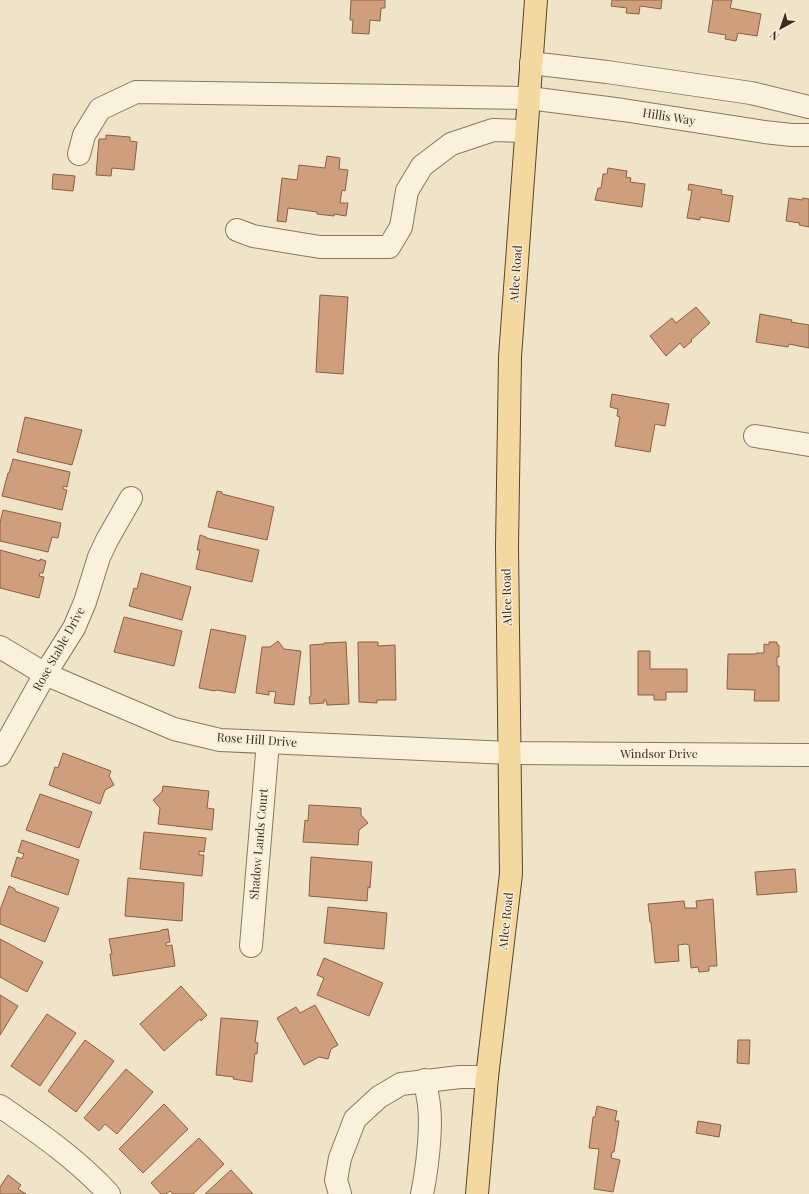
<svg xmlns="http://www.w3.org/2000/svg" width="809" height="1194" font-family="'Playfair Display',serif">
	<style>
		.building { fill: #cf9f7d; stroke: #8d5f41 }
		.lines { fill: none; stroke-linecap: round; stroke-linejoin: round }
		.minor-casing { stroke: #8d765c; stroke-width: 24 }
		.major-casing { stroke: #5b4430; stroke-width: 24 }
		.minor { stroke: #faf1dc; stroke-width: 22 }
		.major { stroke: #f3d9a0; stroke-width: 22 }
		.labels { text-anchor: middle; stroke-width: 3; stroke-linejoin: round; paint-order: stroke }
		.street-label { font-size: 12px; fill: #3d2e20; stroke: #f7eed8 }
	</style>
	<rect width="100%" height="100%" fill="#f0e4c8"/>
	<!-- building -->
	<g class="building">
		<polygon points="351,0 385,0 385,8 381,8 380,21 370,20 369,34 352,33 353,20 350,20"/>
		<polygon points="612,0 662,0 661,9 640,6 639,14 626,13 627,8 611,6"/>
		<polygon points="713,0 732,0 730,8 761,14 757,36 738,33 736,41 725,39 726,35 708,32"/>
		<polygon points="106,135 130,137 130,141 137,142 134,170 112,168 111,176 96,175 99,139 106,139"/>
		<polygon points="327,156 340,158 339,169 348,170 345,191 342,190 340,203 348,203 346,216 334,214 334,216 317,214 317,212 288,208 286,222 277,221 282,178 297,180 299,165 325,168"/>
		<polygon points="608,168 627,171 626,177 631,178 630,182 645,184 642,207 595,200 598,188 601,188 603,174 607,174"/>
		<polygon points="53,174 75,176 73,191 52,189"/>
		<polygon points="689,184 722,190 721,194 733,196 729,222 700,217 700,220 687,218 692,190 688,190"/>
		<polygon points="789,198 802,200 803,198 809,199 809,227 799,225 800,223 786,221"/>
		<polygon points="320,295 348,297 343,374 316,372"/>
		<polygon points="696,307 710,323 691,340 692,341 684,348 680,343 666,356 650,336 672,318 676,323"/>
		<polygon points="760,314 792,320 791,322 809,325 809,348 789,344 788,347 756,342"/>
		<polygon points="612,394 669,404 665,426 655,424 650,452 615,446 620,417 617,416 618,409 610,407"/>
		<polygon points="25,417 82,430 72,465 17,452"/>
		<polygon points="13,459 70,472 67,487 63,486 63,489 67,490 62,510 2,496 8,473 9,473"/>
		<polygon points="217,491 222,492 222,494 274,507 267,540 208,527"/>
		<polygon points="3,510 61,523 58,538 52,537 48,552 0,541 0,523"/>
		<polygon points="200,535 206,537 206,538 259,550 252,582 196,569 200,550 197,550"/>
		<polygon points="0,550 40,561 40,559 46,561 43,573 40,573 39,576 44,577 39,598 0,588"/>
		<polygon points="141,573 191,587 182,620 129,606 134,588 137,589"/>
		<polygon points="124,617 182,631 174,666 114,652"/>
		<polygon points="211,629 246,636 235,693 216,690 215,691 199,688"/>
		<polygon points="278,641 284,649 301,651 294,705 274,703 276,692 269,691 269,695 256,693 262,647 270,647"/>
		<polygon points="346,642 349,704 327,705 326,700 324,700 324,703 310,704 309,697 311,696 310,645 324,644 324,643"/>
		<polygon points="358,642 378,642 378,646 395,645 396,700 377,700 377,703 359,702"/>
		<polygon points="769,642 777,642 777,645 779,645 779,657 777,657 777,666 779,666 779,701 754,701 755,690 727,689 728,654 756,654 756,653 764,653 764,644 769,645"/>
		<polygon points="638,651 650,651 650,669 687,669 687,692 666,692 666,700 654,700 654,695 638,695"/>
		<polygon points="63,753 111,771 109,776 114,785 105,790 100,804 49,785 55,767 58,768"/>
		<polygon points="163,786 209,791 207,808 214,809 212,830 158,824 160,808 153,800 162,792"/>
		<polygon points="40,794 92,812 79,848 26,830"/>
		<polygon points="309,805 361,808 361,815 368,823 359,830 358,845 303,842 305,820 308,821"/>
		<polygon points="144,832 206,838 204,852 199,851 199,855 204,855 202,876 140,869"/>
		<polygon points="22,840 79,860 68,895 11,876 17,857 22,859 24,854 18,852"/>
		<polygon points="311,857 372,862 370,888 368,887 367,901 309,896"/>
		<polygon points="795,869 797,892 757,895 755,872"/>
		<polygon points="128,878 184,883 182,921 125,916"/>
		<polygon points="9,886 15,889 15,891 59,908 45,942 0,924 0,910"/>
		<polygon points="713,899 717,966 709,966 709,971 699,972 698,967 691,968 689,945 686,944 678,945 679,961 655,963 651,922 650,922 648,904 684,901 685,908 697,908 696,901"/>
		<polygon points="328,907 387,913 384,949 324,943"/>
		<polygon points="168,929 170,942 166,943 166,946 172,945 175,966 113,976 110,954 112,954 109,939 161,931 161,930"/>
		<polygon points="0,939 43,962 27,992 0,977"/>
		<polygon points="324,958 383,983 369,1016 317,995 324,978 317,975"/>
		<polygon points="181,986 207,1015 201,1021 200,1019 164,1051 140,1024"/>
		<polygon points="0,995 18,1006 0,1035"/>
		<polygon points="315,1005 338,1045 331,1049 328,1059 319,1057 304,1065 277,1018 296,1007 300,1013"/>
		<polygon points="47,1014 76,1033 40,1086 11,1066"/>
		<polygon points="221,1018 258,1021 255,1042 258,1043 257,1054 255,1053 252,1082 233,1079 234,1077 216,1075"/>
		<polygon points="85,1040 114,1061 76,1112 48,1091"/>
		<polygon points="738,1040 750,1040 749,1064 737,1063"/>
		<polygon points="126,1069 153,1092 117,1134 105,1124 99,1131 84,1118"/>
		<polygon points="164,1104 188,1129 143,1173 119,1149"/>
		<polygon points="597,1106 617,1111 615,1121 619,1121 614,1152 612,1152 611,1158 620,1160 613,1192 594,1189 599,1149 589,1148 593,1117 595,1117"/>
		<polygon points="698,1121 721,1125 719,1137 696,1133"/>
		<polygon points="199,1138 224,1164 193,1194 173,1194 170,1191 166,1194 161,1194 151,1183"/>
		<polygon points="231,1170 253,1194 205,1194"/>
		<polygon points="8,1175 21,1185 18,1189 26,1194 0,1194 0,1187"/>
	</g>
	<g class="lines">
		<defs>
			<g id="minor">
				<polyline points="531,63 607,72 751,93 809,107"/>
				<polyline points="79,154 84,135 100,109 136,92 529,98 623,110 764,132 792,135 809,135"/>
				<polyline points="237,230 253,236 320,247 389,247 401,227 407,191 422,166 451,144 493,130 526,131"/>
				<polyline points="755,436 809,445"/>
				<polyline points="0,647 45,674 174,729 220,740 510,753 809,755"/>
				<polyline points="0,755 45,674 74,628 85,602 99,557 107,540 131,498"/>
				<polyline points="251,946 268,742"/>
				<path d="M 0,1106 C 39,1133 77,1159 109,1194"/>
				<polyline points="340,1194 336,1180 340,1158 355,1119 379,1097 401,1084 460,1077 487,1077"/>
				<path d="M 422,1194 C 427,1170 432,1129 429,1105 C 428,1097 426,1088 425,1080"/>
			</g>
			<polyline id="major" points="477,1194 487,1077 511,874 507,547 510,357 536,0"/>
		</defs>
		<!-- minor casing -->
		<use href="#minor" class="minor-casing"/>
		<!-- major casing -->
		<use href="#major" class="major-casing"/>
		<!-- minor -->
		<use href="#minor" class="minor"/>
		<!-- major -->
		<use href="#major" class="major"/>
	</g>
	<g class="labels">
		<!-- street labels -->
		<g class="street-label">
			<text transform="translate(669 117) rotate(9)" y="4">Hillis Way</text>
			<text transform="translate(516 274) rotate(-86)" y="4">Atlee Road</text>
			<text transform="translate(507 597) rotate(-91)" y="4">Atlee Road</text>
			<text transform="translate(59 649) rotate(-61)" y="4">Rose Stable Drive</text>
			<text transform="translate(257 740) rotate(4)" y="4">Rose Hill Drive</text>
			<text x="659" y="758">Windsor Drive</text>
			<text transform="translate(259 844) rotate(-85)" y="4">Shadow Lands Court</text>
			<text transform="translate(506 921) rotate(-84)" y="4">Atlee Road</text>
		</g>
	</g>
	<!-- north arrow -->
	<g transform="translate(781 28) rotate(220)" stroke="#f7eed8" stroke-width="3" paint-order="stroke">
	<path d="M0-3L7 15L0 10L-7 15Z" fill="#3d2e20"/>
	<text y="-6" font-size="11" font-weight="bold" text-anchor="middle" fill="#3d2e20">N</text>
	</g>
</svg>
